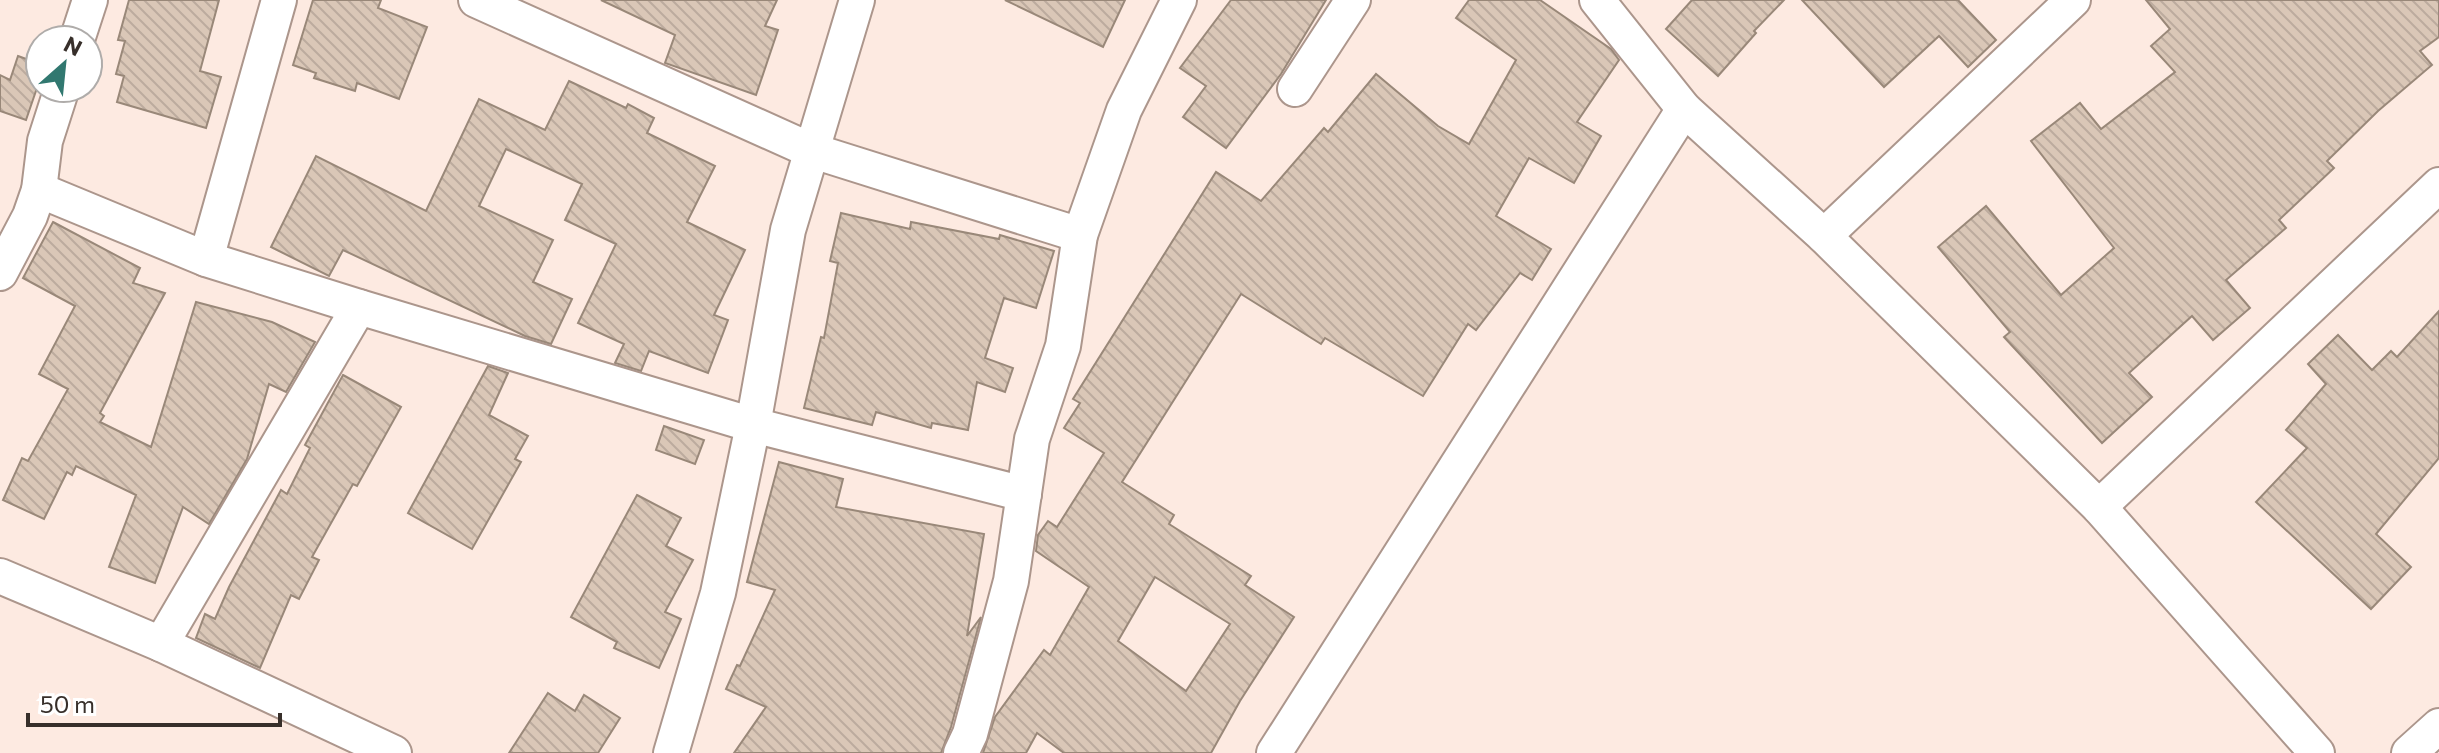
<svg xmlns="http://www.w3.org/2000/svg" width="2439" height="753" font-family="Commissioner,sans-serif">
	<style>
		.building { fill: url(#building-back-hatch); stroke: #998879; stroke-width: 2; fill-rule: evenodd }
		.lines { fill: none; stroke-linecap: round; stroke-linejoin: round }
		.minor-casing { stroke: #ac968c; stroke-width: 38 }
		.minor { stroke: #fff; stroke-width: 34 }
	</style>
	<defs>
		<pattern id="building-back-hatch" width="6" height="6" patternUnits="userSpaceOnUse" patternTransform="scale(2)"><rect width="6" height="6" fill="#dac7b7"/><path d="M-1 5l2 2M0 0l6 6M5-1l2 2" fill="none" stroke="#bcab9e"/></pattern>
	</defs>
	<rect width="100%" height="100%" fill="#fdeae1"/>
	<!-- building -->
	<g class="building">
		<polygon points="129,0 219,0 200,71 221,77 206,128 117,102 124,76 116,74 125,41 118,40"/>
		<polygon points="313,0 381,0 378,8 427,27 399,99 357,83 355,91 314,78 316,73 293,65"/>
		<polygon points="601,0 777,0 765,26 778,30 756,95 665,63 675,35"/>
		<polygon points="1005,0 1125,0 1103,47"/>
		<polygon points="1231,0 1326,0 1281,74 1226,148 1183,117 1206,86 1180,68"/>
		<path d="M 1469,0 L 1540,0 L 1611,49 L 1619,60 L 1577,122 L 1601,136 L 1574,183 L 1529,158 L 1496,216 L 1551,249 L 1532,280 L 1520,273 L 1476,330 L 1468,324 L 1423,396 L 1325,338 L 1321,344 L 1241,294 L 1122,482 L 1174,515 L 1169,524 L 1251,576 L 1245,585 L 1294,617 L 1240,701 L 1211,753 L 1064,753 L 1037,733 L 1026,753 L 983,753 L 995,717 L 1044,650 L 1050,655 L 1089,587 L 1036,551 L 1038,535 L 1048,521 L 1057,527 L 1104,453 L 1064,428 L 1080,403 L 1073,399 L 1216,172 L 1261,201 L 1324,128 L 1328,132 L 1376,74 L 1438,126 L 1469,144 L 1516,60 L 1456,18 ZM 1155,577 L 1230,624 L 1186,691 L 1118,641 Z"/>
		<polygon points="1692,0 1784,0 1754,31 1756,33 1718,76 1666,29"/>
		<polygon points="1802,0 1958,0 1996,40 1968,67 1939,36 1884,87"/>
		<polygon points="2146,0 2439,0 2439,37 2420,51 2432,65 2378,111 2327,161 2334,168 2279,220 2286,228 2226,280 2250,308 2213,340 2192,316 2129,373 2152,397 2102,443 2004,337 2010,332 1938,247 1986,206 2061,295 2114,248 2031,141 2080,103 2101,129 2175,72 2151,46 2170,29"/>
		<polygon points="18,56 40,64 40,79 26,120 0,111 0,75 10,80"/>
		<polygon points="569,81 626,108 628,104 654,118 647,133 715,166 687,222 745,250 714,315 728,320 708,373 649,351 641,371 615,363 624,344 578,323 616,244 565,220 582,184 506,149 479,206 553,240 533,282 572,299 551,344 525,336 343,250 329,276 271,247 316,156 426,211 479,99 545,130"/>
		<polygon points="841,213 910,229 911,222 999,239 1000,235 1054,251 1036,308 1004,298 985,358 1013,368 1005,392 977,382 968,430 932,423 931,428 876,412 872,425 804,408 821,337 824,338 838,263 830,261"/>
		<polygon points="53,222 140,268 133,283 165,293 100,413 104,416 100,422 151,447 196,302 272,322 315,342 286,392 269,384 247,459 209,524 183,507 155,583 109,567 136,495 76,466 72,475 67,472 44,519 3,500 22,458 28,461 68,389 39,374 75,306 23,278"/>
		<polygon points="2439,311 2439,458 2376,534 2411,567 2371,609 2256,502 2307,448 2286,430 2326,384 2308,364 2338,335 2372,370 2391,351 2397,357"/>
		<polygon points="488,366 508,373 489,415 528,436 515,459 521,462 472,549 408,513"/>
		<polygon points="343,375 401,407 357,486 353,484 312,557 319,560 299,599 291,595 260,668 196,638 205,614 215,619 229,587 281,490 287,494 310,448 305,445"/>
		<polygon points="664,426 704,440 695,464 656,450"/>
		<polygon points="779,462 843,479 836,507 984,534 967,636 981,617 951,727 941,753 734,753 766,707 726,689 737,665 740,666 775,590 747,582"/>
		<polygon points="637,495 681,518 666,546 693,560 665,612 681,619 659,668 614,648 617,642 571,617"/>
		<polygon points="548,693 575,711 584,695 620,718 598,753 509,753"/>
	</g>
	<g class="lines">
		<defs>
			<g id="minor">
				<polyline points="476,0 810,150 1080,235"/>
				<polyline points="1597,0 1684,109 1824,236 2099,507 2317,753"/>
				<polyline points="77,40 90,0"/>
				<polyline points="1295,89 1353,0"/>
				<polyline points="39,190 206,259 359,307 753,425 1024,494"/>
				<polyline points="1824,236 2073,0"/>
				<polyline points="206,259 279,0"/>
				<polyline points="0,273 30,216 39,190 45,141 62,88"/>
				<polyline points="2099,507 2439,185"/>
				<polyline points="0,576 161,644 394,753"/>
				<polyline points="161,644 359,307"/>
				<polyline points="671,753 718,593 753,425 788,230 857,0"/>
				<polyline points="961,753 970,734 1011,581 1032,439 1063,346 1080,235 1124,110 1179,0"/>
				<polyline points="1274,753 1684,109"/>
				<polyline points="2409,753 2439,726"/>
			</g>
		</defs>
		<!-- minor casing -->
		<use href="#minor" class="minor-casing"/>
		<!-- minor -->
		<use href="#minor" class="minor"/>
	</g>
	<!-- north arrow -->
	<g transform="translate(64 64) rotate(27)"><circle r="38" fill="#ffffff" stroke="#afacaa" stroke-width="2"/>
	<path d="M0-6L14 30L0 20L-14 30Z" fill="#317870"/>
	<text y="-12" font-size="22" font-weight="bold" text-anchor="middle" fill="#372f2a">N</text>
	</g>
	<!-- scale -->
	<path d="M28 713v12h252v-12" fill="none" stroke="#372f2a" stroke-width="4"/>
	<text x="40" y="713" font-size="24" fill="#372f2a" stroke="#ffffff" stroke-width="6" paint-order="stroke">50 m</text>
</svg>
